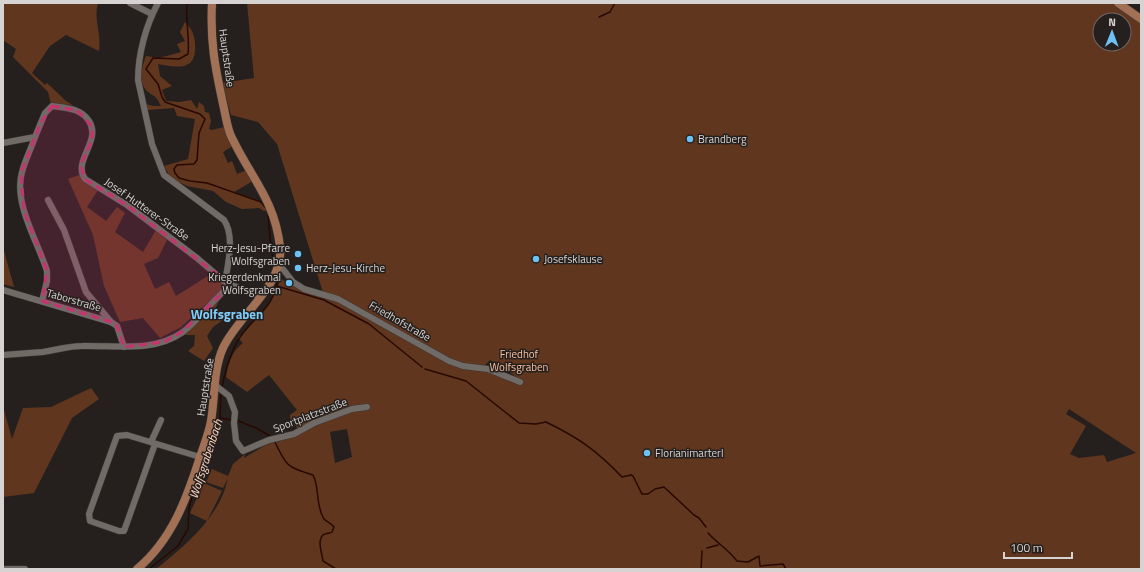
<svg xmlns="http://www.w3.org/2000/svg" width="1144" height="572" font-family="'Titillium Web',sans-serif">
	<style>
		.green { fill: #60361e; fill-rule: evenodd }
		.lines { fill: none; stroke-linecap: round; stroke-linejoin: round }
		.stream { stroke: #280800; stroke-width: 1.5 }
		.minor-casing { stroke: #3e3a38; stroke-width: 7 }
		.major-casing { stroke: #3e3a38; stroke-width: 9 }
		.minor { stroke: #716b68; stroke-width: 6 }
		.major { stroke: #a17055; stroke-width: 8 }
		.marked { fill: #c5346d; fill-opacity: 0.2; stroke: #c5346d; stroke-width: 3; stroke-dasharray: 8 5; stroke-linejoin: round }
		.poi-dot { fill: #6ec2f3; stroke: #25201e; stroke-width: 1.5 }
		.labels { text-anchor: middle; stroke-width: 3; stroke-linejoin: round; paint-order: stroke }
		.street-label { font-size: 11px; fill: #d7d3d2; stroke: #25201e }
		.poi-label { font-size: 11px; fill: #d7d3d2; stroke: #25201e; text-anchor: start }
		.park-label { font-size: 11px; fill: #fbc0a1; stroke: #25201e }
		.water-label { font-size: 12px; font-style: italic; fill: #ffd6c2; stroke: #25201e }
		.quarter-label { font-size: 13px; font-weight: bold; fill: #80cdfa; stroke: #25201e }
	</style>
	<rect width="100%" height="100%" fill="#25201e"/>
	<!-- green -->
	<g class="green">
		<path d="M 3,3 L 98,3 C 93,19 102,35 99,51 L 66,35 L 50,46 L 32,73 L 45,85 L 47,83 L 66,101 L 73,105 L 51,104 L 48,92 L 13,57 L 16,49 L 3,40 Z"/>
		<path d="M 247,3 L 1114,3 L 1141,22 L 1141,569 L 156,569 C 186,545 220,517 228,478 L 223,488 L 206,482 L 212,469 L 228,476 L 233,464 L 245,454 L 244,458 L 264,446 L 299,430 L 290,419 L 290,415 L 297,410 L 269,375 L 247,392 L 226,377 C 228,364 232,351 243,343 L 238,338 L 270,303 L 281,279 L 301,290 L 325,299 L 277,144 L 258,122 L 231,115 L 222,83 L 254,78 ZM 1100,20 L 1124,20 L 1124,44 L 1100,44 ZM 490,360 L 505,368 L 516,377 L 511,378 L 484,366 ZM 1069,409 L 1136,453 L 1107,462 L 1104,455 L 1079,458 L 1070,454 L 1086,426 L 1066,414 ZM 347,429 L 352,457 L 335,463 L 330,432 Z"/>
		<path d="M 185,22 C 191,28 195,35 195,44 C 197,71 178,68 158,64 L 160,76 L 172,86 L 162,90 L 166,101 L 179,102 L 191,100 L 197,109 L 199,102 L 204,106 L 205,112 L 209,113 L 211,121 L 209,129 L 212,130 L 224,127 L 233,146 L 223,152 L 228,163 L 232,161 L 237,174 L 247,170 L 253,181 L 234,192 L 265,203 L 269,210 L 264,211 L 259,208 L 242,209 L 226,202 L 213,191 L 187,186 L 171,178 L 164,166 L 188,159 L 195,119 L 177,116 L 174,108 L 148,110 L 146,104 L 153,106 L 161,106 C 156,94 153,97 146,90 C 137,79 142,67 146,56 L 159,58 L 181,52 L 177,44 L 185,41 L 180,32 Z"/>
		<polygon points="79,175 98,190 87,207 106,221 117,207 125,213 115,232 143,252 156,230 167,240 158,258 144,264 155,289 169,282 176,296 211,274 226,286 181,327 160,338 143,318 120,322 104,286 93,235 68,179"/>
		<polygon points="3,247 14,287 3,284"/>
		<polygon points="220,299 215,309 223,316 223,320 213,327 207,336 213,348 204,361 188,351 194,346 195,335 184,335"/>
		<polygon points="91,388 99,399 72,418 34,493 3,497 3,406 12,439 23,408 51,407"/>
		<polygon points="204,483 222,491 207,521 190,513"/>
	</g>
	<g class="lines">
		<!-- stream -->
		<g class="stream">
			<path d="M 187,3 C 185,20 190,37 188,54 L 179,59 L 153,58 L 146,69 L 158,84 L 162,97 L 165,102 L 200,114 L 205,119 L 199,133 L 197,160 L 194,164 L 177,165 L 174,169 L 175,173 L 179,178 L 190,181 L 207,183 L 261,202 L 265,207"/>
			<polyline points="599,17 610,12 615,3"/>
			<polyline points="268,214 271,249 275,263"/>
			<polyline points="277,286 324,300 369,324 422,367"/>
			<path d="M 425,369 L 466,381 L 519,423 L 536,424 L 546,422 C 579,438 596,450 622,477 L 631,475 L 633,476 L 642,494 L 648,494 L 655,489 L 664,487 L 694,515 L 699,518 L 706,527"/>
			<path d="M 222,387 C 226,368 231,349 243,333 C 259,313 275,306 278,277"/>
			<polyline points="220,418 232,420"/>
			<polyline points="236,420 256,428 272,437"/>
			<path d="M 275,442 C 287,468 288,467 313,475 C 320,488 315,505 324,519 C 327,522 331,523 334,527 L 332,532 C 329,534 325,533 323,535 C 317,541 322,553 323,561 L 336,569"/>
			<path d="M 708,533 C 718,544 728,549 737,561 L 748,562 L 759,556 L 760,566 L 783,564 L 786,569"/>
			<polyline points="707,548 718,545"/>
			<polyline points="149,569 178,546 188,529 189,508 192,497 200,480 214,431 220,418 221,393"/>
			<polyline points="701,569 702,551"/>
		</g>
		<defs>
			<g id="minor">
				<polyline points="130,3 152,14"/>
				<path d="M 158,3 C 146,25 138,54 138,80 L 152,144 L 164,175 L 224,220 C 235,236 228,264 225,282"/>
				<path d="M 35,137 C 31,149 25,160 22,172 C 13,203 38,242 47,271 L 47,281 L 42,301"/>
				<path d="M 3,143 L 35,137 L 45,113 L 52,106 C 66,108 81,108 89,121 C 102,141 72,161 85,179 L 127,205 L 197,258 L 225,282 L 260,297"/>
				<polyline points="48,200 64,230 86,292 111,322"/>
				<polyline points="279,264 293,282 304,289 338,299 449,361 463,366 488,369 520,382"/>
				<polyline points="3,290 111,322 117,326 124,347"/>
				<path d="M 3,355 C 16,354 30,353 43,352 C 56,350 69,346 82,346 C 116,345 153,353 183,332 C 201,318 213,299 231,285"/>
				<polyline points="215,385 229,396 235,412 234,423 236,441 243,451 269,440 294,434 314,423 352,409 367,407"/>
				<polyline points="151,442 161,420"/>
				<polyline points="155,444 124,531 119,531 90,521 89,514 117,436 127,435 200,457"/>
				<polyline points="5,569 25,569"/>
			</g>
			<g id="major">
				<polyline points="1118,3 1141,19"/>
				<path d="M 137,569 C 172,540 187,498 200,457 C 204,445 209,433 211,421 C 215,398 213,370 223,348 C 238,315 284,286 280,247 C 275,201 252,179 233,140 C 227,130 226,116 223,104 C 215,67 210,41 212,3"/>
			</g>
		</defs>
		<!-- minor casing -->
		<use href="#minor" class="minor-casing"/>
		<!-- major casing -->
		<use href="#major" class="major-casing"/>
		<!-- minor -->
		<use href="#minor" class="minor"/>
		<!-- major -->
		<use href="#major" class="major"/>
	</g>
	<!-- marked area -->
	<path class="marked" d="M 52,106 L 77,110 L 93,127 L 92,141 L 81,165 L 85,179 L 127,205 L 231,285 L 182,332 L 164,342 L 124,347 L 117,326 L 111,322 L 42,301 L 47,271 L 24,211 L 21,173 L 40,124 Z"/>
	<!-- markers -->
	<g class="poi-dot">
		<circle cx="690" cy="139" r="4"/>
		<circle cx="298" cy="254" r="4"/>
		<circle cx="536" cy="259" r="4"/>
		<circle cx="298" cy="268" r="4"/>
		<circle cx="289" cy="283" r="4"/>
		<circle cx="647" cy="453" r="4"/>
	</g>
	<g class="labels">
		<!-- street labels -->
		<g class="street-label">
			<text transform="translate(227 58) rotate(82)" y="4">Hauptstraße</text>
			<text transform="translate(147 209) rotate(35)" y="4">Josef Hutterer-Straße</text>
			<text transform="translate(74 300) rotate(16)" y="4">Taborstraße</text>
			<text transform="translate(400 321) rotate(30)" y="4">Friedhofstraße</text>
			<text transform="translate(205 387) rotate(-81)" y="4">Hauptstraße</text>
			<text transform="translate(310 415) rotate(-21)" y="4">Sportplatzstraße</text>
		</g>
		<!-- poi labels -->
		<g class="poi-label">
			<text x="698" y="143">Brandberg</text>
			<text x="290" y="252" text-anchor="end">Herz-Jesu-Pfarre<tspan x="290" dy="13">Wolfsgraben</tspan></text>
			<text x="544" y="263">Josefsklause</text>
			<text x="306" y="272">Herz-Jesu-Kirche</text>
			<text x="281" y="281" text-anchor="end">Kriegerdenkmal<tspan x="281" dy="13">Wolfsgraben</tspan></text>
			<text x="655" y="457">Florianimarterl</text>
		</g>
		<!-- park labels -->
		<g class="park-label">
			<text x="519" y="358">Friedhof<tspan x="519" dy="13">Wolfsgraben</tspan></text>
		</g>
		<!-- water labels -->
		<g class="water-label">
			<text transform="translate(206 459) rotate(-72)" y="4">Wolfsgrabenbach</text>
		</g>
		<!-- quarter labels -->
		<g class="quarter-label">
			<text x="227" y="319">Wolfsgraben</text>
		</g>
	</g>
	<!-- border -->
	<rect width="1144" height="572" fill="none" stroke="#d7d3d2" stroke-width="8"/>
	<!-- north arrow -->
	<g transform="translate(1112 32) rotate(1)"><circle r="19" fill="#25201e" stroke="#6c6866"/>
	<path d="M0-3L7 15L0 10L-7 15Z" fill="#6ec2f3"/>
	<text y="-6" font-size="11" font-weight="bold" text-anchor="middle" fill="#d7d3d2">N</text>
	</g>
	<!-- scale -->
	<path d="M1004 552v6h68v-6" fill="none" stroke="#d7d3d2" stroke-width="2"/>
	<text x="1010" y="552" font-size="12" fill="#d7d3d2" stroke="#25201e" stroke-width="3" paint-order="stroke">100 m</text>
</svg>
